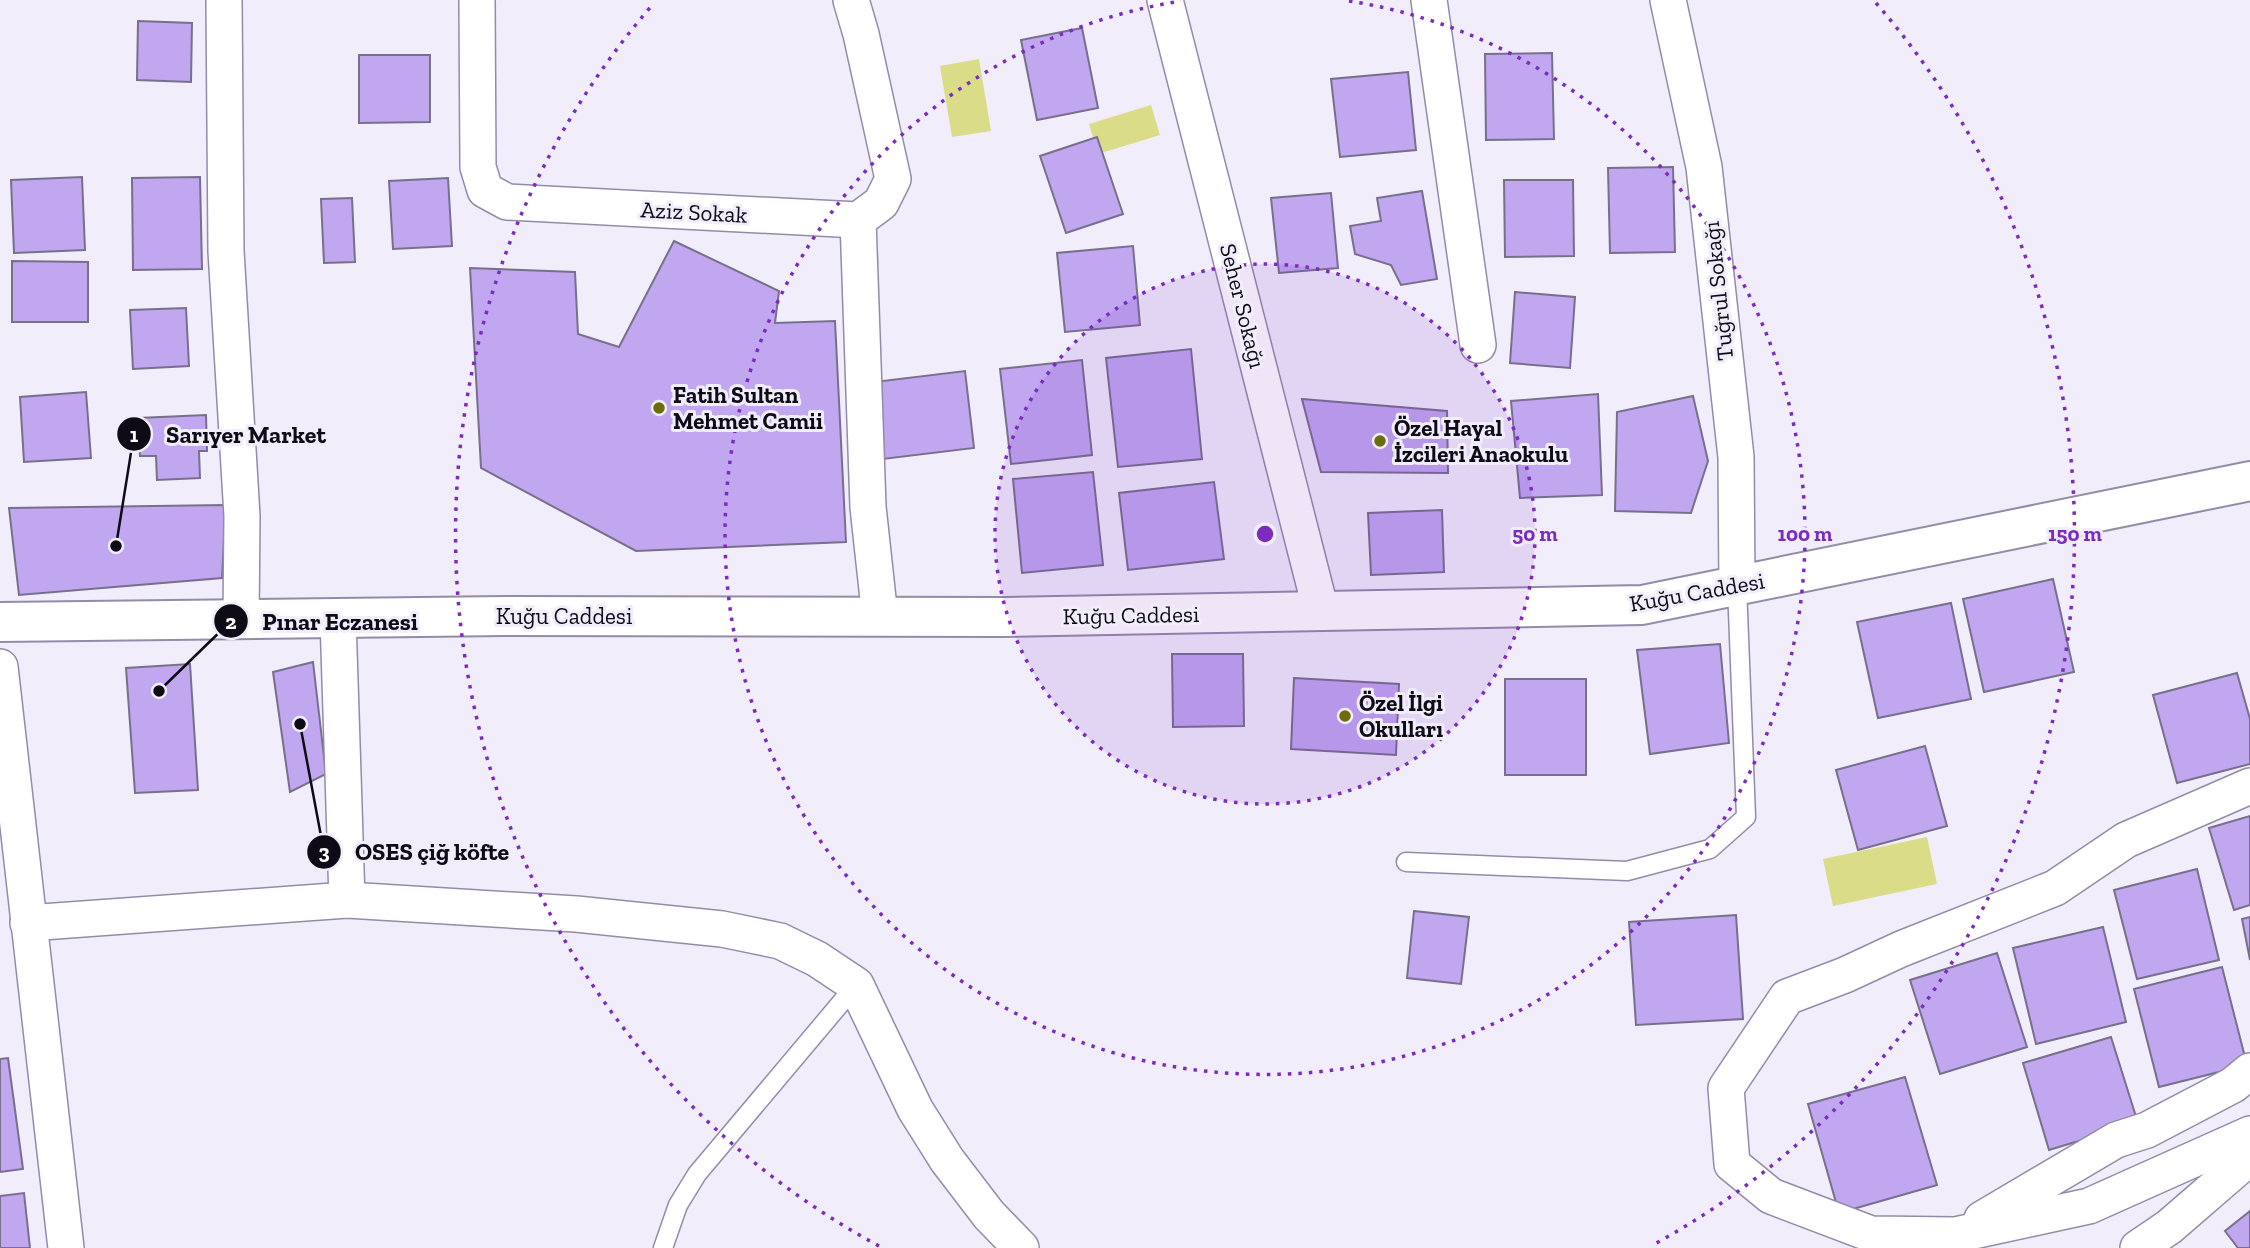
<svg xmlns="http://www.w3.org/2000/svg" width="2250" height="1248" font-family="'Zilla Slab',serif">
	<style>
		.water { fill: #dadc88 }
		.building { fill: #c0a7f0; stroke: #786f8c; stroke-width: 2 }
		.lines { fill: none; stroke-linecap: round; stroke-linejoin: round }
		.service-casing { stroke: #948ba9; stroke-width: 21 }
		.minor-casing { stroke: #948ba9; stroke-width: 38 }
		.tertiary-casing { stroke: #948ba9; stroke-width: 42 }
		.service { stroke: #fff; stroke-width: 18 }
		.minor { stroke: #fff; stroke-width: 35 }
		.tertiary { stroke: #fff; stroke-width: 38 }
		.ring { fill: none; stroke: #7b2cbf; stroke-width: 3.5; stroke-dasharray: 3.5 7 }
		.poi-dot { fill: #6c6c0b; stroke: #f1edfb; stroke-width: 2.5 }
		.labels { text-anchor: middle; stroke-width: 6; stroke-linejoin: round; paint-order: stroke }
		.street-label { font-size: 23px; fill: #0f0b16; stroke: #f1edfb }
		.poi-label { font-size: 23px; font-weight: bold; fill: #0f0b16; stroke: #f1edfb; text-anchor: start }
		.centre { fill: #7b2cbf; stroke: #f1edfb; stroke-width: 3.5 }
		.ring-label { font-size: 21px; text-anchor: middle; font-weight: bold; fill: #7b2cbf; stroke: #f1edfb; stroke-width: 6; stroke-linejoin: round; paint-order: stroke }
		.leader { fill: none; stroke: #0f0b16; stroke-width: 2.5 }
		.callout-dot { fill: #0f0b16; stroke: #f1edfb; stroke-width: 2.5 }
		.mark-label { font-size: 21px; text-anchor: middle; font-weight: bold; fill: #fff }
		.callout-label { font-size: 24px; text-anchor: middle; font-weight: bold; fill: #0f0b16; stroke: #f1edfb; stroke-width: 6; stroke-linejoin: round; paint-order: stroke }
	</style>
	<rect width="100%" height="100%" fill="#f1edfb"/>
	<!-- water -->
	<g class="water">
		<polygon points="979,59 991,131 952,137 940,66"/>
		<polygon points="1151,105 1160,135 1098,154 1089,124"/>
		<polygon points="1927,837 1937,884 1833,906 1823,859"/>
	</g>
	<!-- building -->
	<g class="building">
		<polygon points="138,21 192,23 191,82 137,80"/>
		<polygon points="1082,28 1098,108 1037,120 1021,40"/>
		<polygon points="1552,53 1554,139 1486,140 1485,54"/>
		<polygon points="359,55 430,55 430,122 359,123"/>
		<polygon points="1408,72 1416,150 1340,157 1331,79"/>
		<polygon points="1097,137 1123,214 1066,233 1040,156"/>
		<polygon points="1673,167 1675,252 1610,253 1608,168"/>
		<polygon points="82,177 85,250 14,253 11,180"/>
		<polygon points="200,177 202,269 133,270 132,178"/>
		<polygon points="448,178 452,246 393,249 389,181"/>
		<polygon points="1504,180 1573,180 1574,256 1505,257"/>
		<polygon points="1422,191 1437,279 1401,285 1391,265 1355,254 1350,226 1381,221 1377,198"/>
		<polygon points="1331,193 1338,268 1279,273 1271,198"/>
		<polygon points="352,198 355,262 324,263 321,199"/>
		<polygon points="674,241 779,291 775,323 835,321 846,542 636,551 481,468 470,268 575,272 578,334 619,347"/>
		<polygon points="1133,246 1140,325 1065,332 1057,253"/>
		<polygon points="12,261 88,262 88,322 12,322"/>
		<polygon points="1515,292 1575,297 1570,368 1510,363"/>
		<polygon points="186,308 189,366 133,369 130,310"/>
		<polygon points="1191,349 1202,459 1118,467 1106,358"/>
		<polygon points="1082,360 1092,455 1011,464 1000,369"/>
		<polygon points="965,371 974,448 883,459 874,382"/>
		<polygon points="86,392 91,458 24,462 20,397"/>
		<polygon points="1598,394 1602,495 1520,498 1511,401"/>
		<polygon points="1693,396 1708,461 1691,513 1615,511 1617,412"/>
		<polygon points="1302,399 1447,411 1448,473 1321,472"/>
		<polygon points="206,415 207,451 199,451 200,478 157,480 156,456 140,456 138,418"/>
		<polygon points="1093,472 1103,565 1022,573 1013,479"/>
		<polygon points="1214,482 1224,559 1128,570 1119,493"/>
		<polygon points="226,505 222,578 19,595 9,508"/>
		<polygon points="1442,510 1444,572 1371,575 1368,513"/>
		<polygon points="2053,579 2074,672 1984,692 1963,599"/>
		<polygon points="1951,603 1971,699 1878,718 1857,622"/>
		<polygon points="1720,644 1729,743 1650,754 1637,650"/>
		<polygon points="1172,654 1243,654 1244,726 1173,727"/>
		<polygon points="313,662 326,774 290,792 273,672"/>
		<polygon points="190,664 198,790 135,793 126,668"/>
		<polygon points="2237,673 2250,719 2250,764 2177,783 2153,695"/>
		<polygon points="1294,678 1399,684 1396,755 1291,749"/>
		<rect x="1505" y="679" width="81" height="96"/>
		<polygon points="1925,746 1947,826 1858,850 1836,770"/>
		<polygon points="2250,816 2250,905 2234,910 2209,828"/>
		<polygon points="2197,869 2219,960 2137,979 2114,890"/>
		<polygon points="1414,911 1469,917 1461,984 1407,978"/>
		<polygon points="1736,915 1743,1019 1636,1025 1629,922"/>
		<polygon points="2250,917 2250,960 2242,919"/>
		<polygon points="2103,927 2126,1022 2036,1044 2013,948"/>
		<polygon points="1997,953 2027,1047 1940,1074 1910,980"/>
		<polygon points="2222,967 2247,1065 2159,1087 2134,989"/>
		<polygon points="2111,1037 2138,1123 2049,1150 2023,1063"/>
		<polygon points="8,1058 23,1169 0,1172 0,1059"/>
		<polygon points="1905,1077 1937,1185 1839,1213 1808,1104"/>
		<polygon points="24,1193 30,1248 0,1248 0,1196"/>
		<polygon points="2250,1211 2250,1248 2238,1248 2225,1231"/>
	</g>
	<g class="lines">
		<defs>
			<g id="service">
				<polyline points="1406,862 1627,871 1710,849 1746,817 1737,586"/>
				<polyline points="663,1248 678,1205 697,1174 856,985"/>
			</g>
			<g id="minor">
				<polyline points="224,0 226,251 242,516 241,619"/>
				<polyline points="477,0 478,167 485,190 507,202 858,220 881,203 893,179 861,34 851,0"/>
				<polyline points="1165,0 1321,611"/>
				<polyline points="1429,0 1478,345"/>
				<polyline points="1668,0 1704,167 1736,457 1737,586"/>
				<polyline points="858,220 868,507 880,617"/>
				<polyline points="338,618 347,900"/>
				<polyline points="0,667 66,1248"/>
				<polyline points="2250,786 2126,840 2055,888 1901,949 1845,975 1787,997 1726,1088 1732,1164 1771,1196 1871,1234 1955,1235 2089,1206 2250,1134"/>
				<polyline points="28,923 347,900 576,914 722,929 780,941 817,959 856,985 915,1109 947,1160 989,1215 1021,1248"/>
				<polyline points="1982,1219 2116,1140 2147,1130 2233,1085 2250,1071"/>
				<polyline points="2138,1248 2169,1227 2250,1157"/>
			</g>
			<polyline id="tertiary" points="0,622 504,616 1003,617 1642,605 2250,481"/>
		</defs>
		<!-- service casing -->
		<use href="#service" class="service-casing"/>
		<!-- minor casing -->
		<use href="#minor" class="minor-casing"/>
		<!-- tertiary casing -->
		<use href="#tertiary" class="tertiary-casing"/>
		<!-- service -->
		<use href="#service" class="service"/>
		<!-- minor -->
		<use href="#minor" class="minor"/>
		<!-- tertiary -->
		<use href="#tertiary" class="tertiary"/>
	</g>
	<!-- distance rings -->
	<circle cx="1265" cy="534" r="270" fill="#7b2cbf" fill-opacity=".12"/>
	<g class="ring">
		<circle cx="1265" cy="534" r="270"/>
		<path d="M1349 1A540 540 0 1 1 1181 1"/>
		<path d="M879 1246A810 810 0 0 1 654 3M1876 3A810 810 0 0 1 1651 1246"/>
	</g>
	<!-- markers -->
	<g class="poi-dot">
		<circle cx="659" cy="408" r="7"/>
		<circle cx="1380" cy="441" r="7"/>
		<circle cx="1345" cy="716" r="7"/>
	</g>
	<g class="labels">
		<!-- street labels -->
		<g class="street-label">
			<text transform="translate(694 212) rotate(3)" y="8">Aziz Sokak</text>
			<text transform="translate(1718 291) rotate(-96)" y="8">Tuğrul Sokağı</text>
			<text transform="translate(1243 306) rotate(76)" y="8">Seher Sokağı</text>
			<text transform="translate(1697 592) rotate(-10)" y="8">Kuğu Caddesi</text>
			<text transform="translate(1131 615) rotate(-1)" y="8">Kuğu Caddesi</text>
			<text x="564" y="624">Kuğu Caddesi</text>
		</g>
		<!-- poi labels -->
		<g class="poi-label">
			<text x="673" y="403">Fatih Sultan<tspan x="673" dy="26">Mehmet Camii</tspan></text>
			<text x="1394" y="436">Özel Hayal<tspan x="1394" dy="26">İzcileri Anaokulu</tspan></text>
			<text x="1359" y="711">Özel İlgi<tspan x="1359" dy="26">Okulları</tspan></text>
		</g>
	</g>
	<circle cx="1265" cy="534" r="10" class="centre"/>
	<g class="ring-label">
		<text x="1535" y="541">50 m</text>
		<text x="1805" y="541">100 m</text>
		<text x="2075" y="541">150 m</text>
	</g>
	<!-- callouts -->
	<path class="leader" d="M116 546L134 434M159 691L231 621M300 724L324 852"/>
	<g class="callout-dot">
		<circle cx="116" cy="546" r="7"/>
		<circle cx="159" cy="691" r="7"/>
		<circle cx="300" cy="724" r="7"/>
		<circle cx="134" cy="434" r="18"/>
		<circle cx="231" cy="621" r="18"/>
		<circle cx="324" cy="852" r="18"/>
	</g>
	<g class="mark-label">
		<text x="134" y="442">1</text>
		<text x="231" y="629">2</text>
		<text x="324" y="859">3</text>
	</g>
	<g class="callout-label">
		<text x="246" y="443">Sarıyer Market</text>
		<text x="340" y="630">Pınar Eczanesi</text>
		<text x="432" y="860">OSES çiğ köfte</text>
	</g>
</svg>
